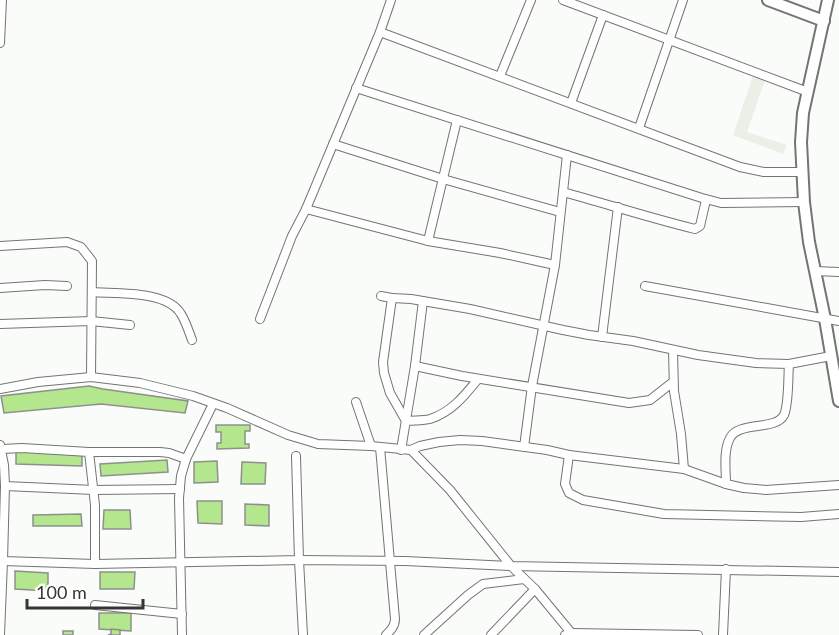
<svg xmlns="http://www.w3.org/2000/svg" width="839" height="635" font-family="Lato,sans-serif">
	<style>
		.built { fill: #eaf0e7 }
		.building { fill: #b4e78d; stroke: #8f908e; stroke-width: 1.5 }
		.lines { fill: none; stroke-linecap: round; stroke-linejoin: round }
		.street-casing { stroke: #737572; stroke-width: 10 }
		.secondary-casing { stroke: #737572; stroke-width: 14 }
		.street { stroke: #fff; stroke-width: 8 }
		.secondary { stroke: #fff; stroke-width: 10 }
	</style>
	<rect width="100%" height="100%" fill="#fafcf9"/>
	<!-- built -->
	<polygon class="built" points="753,76 765,80 747,132 787,145 783,154 733,135"/>
	<!-- building -->
	<g class="building">
		<polygon points="89,386 103,389 188,401 185,413 101,404 4,413 1,396"/>
		<polygon points="216,425 250,425 250,431 245,431 245,444 249,444 249,448 217,449 217,443 221,443 221,432 216,432"/>
		<polygon points="16,451 82,453 82,466 16,464"/>
		<polygon points="167,460 168,472 101,476 100,464"/>
		<polygon points="217,461 218,482 194,483 194,462"/>
		<polygon points="242,462 266,463 265,484 241,484"/>
		<polygon points="197,501 222,501 222,524 198,523"/>
		<polygon points="245,504 269,505 269,526 245,525"/>
		<polygon points="104,510 130,510 131,529 103,529"/>
		<polygon points="81,514 82,526 33,526 33,515"/>
		<polygon points="15,571 48,573 48,591 15,589"/>
		<polygon points="100,572 135,572 134,589 100,589"/>
		<polygon points="99,613 131,613 131,631 99,629"/>
		<polygon points="111,629 120,630 120,635 108,635 111,634"/>
		<rect x="63" y="631" width="10" height="4"/>
	</g>
	<g class="lines">
		<defs>
			<g id="street">
				<polyline points="563,0 808,92"/>
				<polyline points="380,32 740,167 764,172 803,172"/>
				<polyline points="0,43 2,0"/>
				<polyline points="500,76 531,0"/>
				<polyline points="356,88 702,198 721,203 804,202"/>
				<polyline points="571,103 603,15"/>
				<polyline points="639,128 683,0"/>
				<polyline points="333,144 443,179 560,212"/>
				<path d="M 563,192 C 607,204 650,218 695,229 L 700,226 L 706,200"/>
				<polyline points="306,209 428,241 500,253 555,265"/>
				<polyline points="428,241 457,120"/>
				<polyline points="0,246 67,242 81,247 92,261 91,377"/>
				<polyline points="815,271 839,272"/>
				<polyline points="645,286 839,321"/>
				<polyline points="0,288 45,285 67,286"/>
				<path d="M 92,292 C 116,294 167,290 181,314 C 186,322 189,332 192,340"/>
				<polyline points="381,296 392,298"/>
				<polyline points="260,319 292,236 306,209 380,32 391,0"/>
				<polyline points="0,324 91,321 130,325"/>
				<polyline points="602,337 618,207"/>
				<polyline points="673,350 674,391 681,434 684,469"/>
				<polyline points="789,364 831,356"/>
				<polyline points="415,366 462,376 629,403 650,400 673,382"/>
				<path d="M 478,379 C 465,395 452,412 430,419 C 423,421 414,420 406,421 L 390,393 L 384,373 L 383,362 L 392,298 L 411,299 L 470,309 L 563,330 L 589,335 L 633,341 L 698,355 L 756,363 L 789,364 C 788,376 789,404 784,415 C 776,431 738,421 730,438 C 723,451 726,470 726,484"/>
				<polyline points="0,389 38,382 91,377 140,383 193,396 227,408 288,435 318,444 371,446 411,450 420,446 439,442 460,440 482,441 547,450 569,455"/>
				<polyline points="356,402 371,446"/>
				<polyline points="0,445 4,465 5,486 3,561 95,564 299,560 296,456"/>
				<path d="M 380,447 L 395,619 C 395,626 391,630 386,635"/>
				<polyline points="524,447 532,386 555,265 567,155"/>
				<polyline points="2,449 22,448 89,452 95,505 95,564"/>
				<polyline points="401,450 415,366 423,301"/>
				<polyline points="411,450 450,490 511,566 535,589 573,635"/>
				<polyline points="89,452 160,452 169,453 186,459"/>
				<polyline points="839,485 766,490 744,488 726,484 684,469 569,455 565,484 569,493 583,500 664,514 801,517 839,514"/>
				<polyline points="5,486 94,490 180,489"/>
				<polyline points="0,561 3,561 0,635"/>
				<polyline points="95,605 182,614"/>
				<polyline points="182,635 179,498 181,476 186,459 213,404"/>
				<polyline points="303,635 299,560 405,561 511,566 839,572"/>
				<polyline points="424,635 468,595 483,584 524,579"/>
				<polyline points="491,635 535,589"/>
				<polyline points="565,635 571,633 698,635"/>
				<polyline points="723,635 726,569"/>
			</g>
			<g id="secondary">
				<polyline points="768,0 824,21"/>
				<polyline points="828,0 803,113 801,142 804,202 809,242 825,319 839,401"/>
			</g>
		</defs>
		<!-- street casing -->
		<use href="#street" class="street-casing"/>
		<!-- secondary casing -->
		<use href="#secondary" class="secondary-casing"/>
		<!-- street -->
		<use href="#street" class="street"/>
		<!-- secondary -->
		<use href="#secondary" class="secondary"/>
	</g>
	<!-- scale -->
	<path d="M27 599v9h116v-9" fill="none" stroke="#343534" stroke-width="3"/>
	<text x="36" y="599" font-size="18" fill="#343534" stroke="#ffffff" stroke-width="4.5" paint-order="stroke">100 m</text>
</svg>
